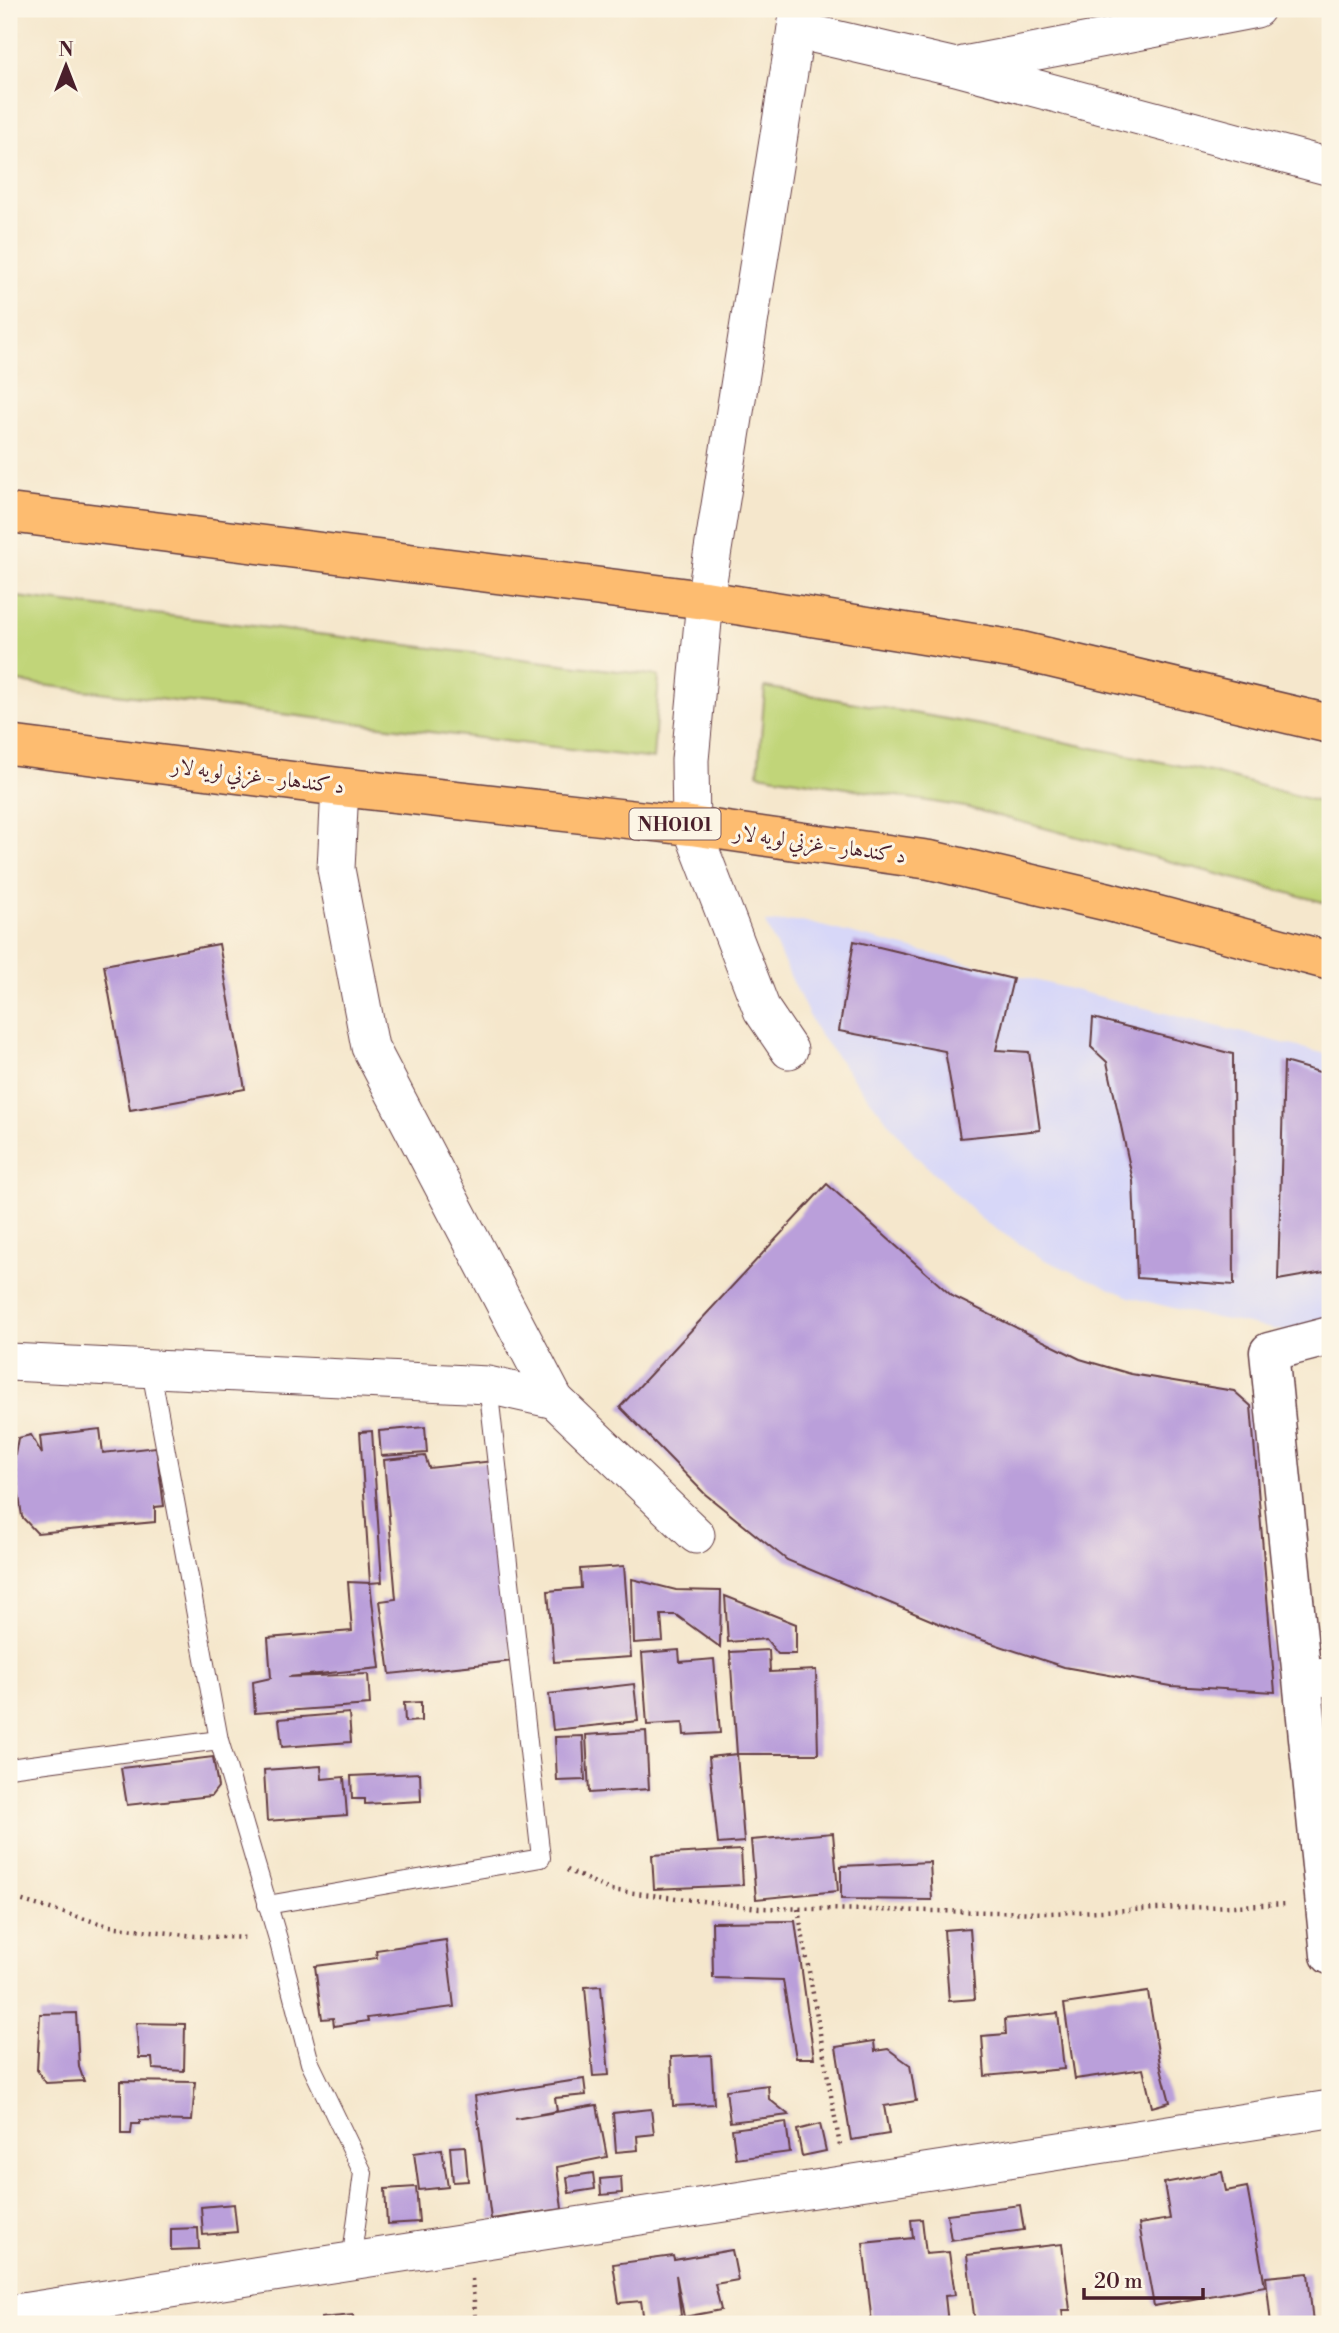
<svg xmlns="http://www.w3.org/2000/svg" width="1339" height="2333" font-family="'Libre Bodoni',Amiri,serif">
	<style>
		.built { fill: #d7d7f8 }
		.park { fill: #c1d579; stroke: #867a52; stroke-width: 2 }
		.building { fill: #ba9fda }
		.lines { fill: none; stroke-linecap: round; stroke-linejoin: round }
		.service-casing { stroke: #643d43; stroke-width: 20 }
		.minor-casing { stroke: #643d43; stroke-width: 39 }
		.tertiary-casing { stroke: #643d43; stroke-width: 41 }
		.trunk-casing { stroke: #643d43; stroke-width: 41 }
		.path { stroke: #643d43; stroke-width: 4.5; stroke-dasharray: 2 5; stroke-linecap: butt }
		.service { stroke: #fff; stroke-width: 18 }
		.minor { stroke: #fff; stroke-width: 37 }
		.tertiary { stroke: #fff; stroke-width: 38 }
		.trunk { stroke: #fdbc70; stroke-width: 38 }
		.labels { text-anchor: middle; stroke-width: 6; stroke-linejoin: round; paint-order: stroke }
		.shield { fill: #fcf5e5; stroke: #7f5f63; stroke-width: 2 }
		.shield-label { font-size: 19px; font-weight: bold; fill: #4a1f2b }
		.street-label { font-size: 21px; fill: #4a1f2b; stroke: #fcf5e5 }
	</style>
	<rect width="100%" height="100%" fill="#fcf5e5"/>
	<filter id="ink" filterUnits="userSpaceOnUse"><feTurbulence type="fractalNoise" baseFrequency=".0143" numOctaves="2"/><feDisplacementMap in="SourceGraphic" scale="14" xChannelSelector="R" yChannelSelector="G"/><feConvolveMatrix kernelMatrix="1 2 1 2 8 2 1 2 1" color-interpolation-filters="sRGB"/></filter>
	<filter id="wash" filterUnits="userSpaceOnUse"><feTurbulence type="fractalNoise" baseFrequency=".00686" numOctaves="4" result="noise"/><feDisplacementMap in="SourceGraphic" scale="28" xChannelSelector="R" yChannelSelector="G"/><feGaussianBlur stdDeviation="1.57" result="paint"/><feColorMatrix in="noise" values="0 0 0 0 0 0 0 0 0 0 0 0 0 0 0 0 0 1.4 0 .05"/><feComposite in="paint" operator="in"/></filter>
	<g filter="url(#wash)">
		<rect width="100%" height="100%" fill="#f5e7cc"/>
		<!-- built -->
		<polygon class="built" points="802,921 1330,1055 1330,1322 1293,1333 1201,1315 1129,1297 1043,1259 985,1222 915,1155 862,1090 816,1030 765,923"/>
		<!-- park -->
		<g class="park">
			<polygon points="9,596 659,676 653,759 9,681"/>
			<polygon points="765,687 981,725 1210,772 1330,805 1330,904 965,807 758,774"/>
		</g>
		<g id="blocks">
			<!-- building -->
			<g class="building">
				<polygon points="854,941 1013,979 996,1050 1029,1052 1040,1130 960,1138 945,1051 839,1031"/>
				<polygon points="219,944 245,1089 130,1110 104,965"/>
				<polygon points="1093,1018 1233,1054 1234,1285 1137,1278 1133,1181 1107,1062 1091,1047"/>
				<polygon points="1284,1062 1330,1075 1330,1271 1278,1280"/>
				<polygon points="827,1184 952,1296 1080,1359 1131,1374 1234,1391 1251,1406 1275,1692 1171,1686 1064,1667 964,1634 787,1560 705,1494 620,1407"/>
				<polygon points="425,1427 427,1453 381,1456 379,1431"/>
				<polygon points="100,1429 103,1453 156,1447 164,1506 155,1507 155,1522 37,1533 22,1517 14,1460 18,1438 31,1435 42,1454 40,1436"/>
				<polygon points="372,1431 382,1582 370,1583 360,1432"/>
				<polygon points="425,1456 429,1468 493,1461 513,1661 390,1674 380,1601 396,1599 384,1460"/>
				<polygon points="624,1566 631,1657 554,1662 548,1591 581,1588 580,1569"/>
				<polygon points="632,1579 676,1590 721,1591 720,1647 676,1615 661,1615 663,1641 634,1643"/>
				<polygon points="348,1582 370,1583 380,1668 288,1677 368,1674 370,1705 255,1713 253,1682 271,1678 268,1638 352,1631"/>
				<polygon points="725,1596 796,1624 796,1654 778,1654 766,1639 728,1642"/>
				<polygon points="679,1650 680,1662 714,1659 720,1733 684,1735 683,1723 647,1725 642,1653"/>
				<polygon points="769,1650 770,1672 816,1670 818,1754 737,1754 744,1842 718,1844 709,1757 737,1754 730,1652"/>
				<polygon points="634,1684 638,1721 553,1730 549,1694"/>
				<polygon points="421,1702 421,1721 405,1722 404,1703"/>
				<polygon points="349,1713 351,1742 282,1747 279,1719"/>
				<polygon points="646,1731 649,1789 589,1793 586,1735"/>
				<polygon points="583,1736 585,1780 557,1781 555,1737"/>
				<polygon points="213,1757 218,1787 211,1796 127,1805 121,1768"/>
				<polygon points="321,1766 322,1779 344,1777 347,1815 267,1821 264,1770"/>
				<polygon points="420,1773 421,1801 365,1804 365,1799 352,1799 351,1776"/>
				<polygon points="833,1833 838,1891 756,1899 751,1840"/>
				<polygon points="741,1850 743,1885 654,1889 652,1855"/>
				<polygon points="930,1862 932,1900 841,1899 841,1866"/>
				<polygon points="795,1921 814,2058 796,2058 783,1980 713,1978 712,1922"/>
				<polygon points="970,1928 975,1999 949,2001 944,1930"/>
				<polygon points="446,1940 454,2007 367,2018 368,2021 334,2026 333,2018 322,2019 315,1966 377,1958 376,1950"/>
				<polygon points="601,1986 609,2075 593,2076 585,1987"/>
				<polygon points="1148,1992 1160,2064 1170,2102 1152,2107 1143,2069 1075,2079 1064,2004"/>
				<polygon points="76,2013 79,2067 84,2081 46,2083 37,2070 40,2014"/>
				<polygon points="1058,2013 1064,2069 985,2076 982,2036 1006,2034 1005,2019"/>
				<polygon points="136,2023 185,2024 184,2071 153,2069 152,2058 139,2058"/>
				<polygon points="874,2041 875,2051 888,2049 910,2065 916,2101 884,2106 889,2134 851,2140 836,2047"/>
				<polygon points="711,2055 714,2104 673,2106 671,2057"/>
				<polygon points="584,2079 586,2095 555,2098 557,2111 515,2119 597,2105 607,2157 557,2167 562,2209 491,2219 475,2096"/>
				<polygon points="121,2081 195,2082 192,2121 140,2120 140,2124 132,2124 131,2134 121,2134"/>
				<polygon points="768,2085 769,2099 789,2115 730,2122 726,2090"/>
				<polygon points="651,2109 654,2134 637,2136 638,2150 616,2152 613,2113"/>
				<polygon points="786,2122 790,2152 736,2159 732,2129"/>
				<polygon points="820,2124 826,2151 802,2156 797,2130"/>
				<polygon points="465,2146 468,2181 453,2182 450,2147"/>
				<polygon points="442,2149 448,2187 419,2190 414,2153"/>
				<polygon points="1222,2172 1226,2191 1247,2187 1265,2286 1154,2306 1139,2224 1170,2219 1164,2183"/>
				<polygon points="593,2173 595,2189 569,2193 567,2177"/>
				<polygon points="621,2177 622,2193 601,2195 600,2179"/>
				<polygon points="416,2187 419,2222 387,2224 385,2189"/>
				<polygon points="234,2204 237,2232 203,2235 201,2207"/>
				<polygon points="1020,2205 1024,2230 951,2240 947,2214"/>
				<polygon points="922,2219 926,2254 949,2252 955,2295 945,2296 948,2324 872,2324 863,2243 913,2238 911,2220"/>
				<polygon points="198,2228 199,2249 171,2250 171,2229"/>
				<polygon points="1062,2244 1070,2310 1062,2310 1064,2324 975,2324 967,2255"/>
				<polygon points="732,2250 738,2280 715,2284 721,2310 684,2317 676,2275 681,2316 644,2321 641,2301 619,2303 613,2264 673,2256 674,2260"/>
				<polygon points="1308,2273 1313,2324 1271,2324 1266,2277"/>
				<polygon points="353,2315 354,2324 321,2324 321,2318"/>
			</g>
		</g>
	</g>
	<g filter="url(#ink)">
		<use href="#blocks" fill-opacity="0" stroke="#643d43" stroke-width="2"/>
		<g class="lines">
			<defs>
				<g id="service">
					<polyline points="151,1370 219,1740 278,1939 310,2063 363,2173 351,2262"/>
					<polyline points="9,1768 219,1740"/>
					<polyline points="267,1905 541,1858 488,1385"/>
				</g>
				<g id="minor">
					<polyline points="796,30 956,67 1330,167"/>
					<polyline points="964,65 1256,9"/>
					<polyline points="340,787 336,869 370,1047 555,1400 696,1535"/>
					<polyline points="789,1050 762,1010 691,826 690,760 705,600 799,9"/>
					<polyline points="9,1362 488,1385 555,1400"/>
					<polyline points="1303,1681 1330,1676"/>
					<polyline points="9,2314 1330,2109"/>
				</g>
				<polyline id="tertiary" points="1330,1336 1269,1352 1330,1955"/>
				<g id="trunk">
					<polyline points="9,513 705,600 1017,650 1330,724"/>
					<polyline points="9,745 340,787 691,826 930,860 1109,902 1330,961"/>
				</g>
			</defs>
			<!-- service casing -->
			<use href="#service" class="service-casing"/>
			<!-- minor casing -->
			<use href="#minor" class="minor-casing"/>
			<!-- tertiary casing -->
			<use href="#tertiary" class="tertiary-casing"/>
			<!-- trunk casing -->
			<use href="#trunk" class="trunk-casing"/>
			<!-- path -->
			<g class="path">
				<polyline points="567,1870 610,1890 759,1908 1049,1913 1288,1904"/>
				<polyline points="9,1897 109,1926 195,1936 248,1938"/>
				<polyline points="798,1909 840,2146"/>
				<polyline points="472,2279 476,2324"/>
			</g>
			<!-- service -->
			<use href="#service" class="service"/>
			<!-- minor -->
			<use href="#minor" class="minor"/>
			<!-- tertiary -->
			<use href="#tertiary" class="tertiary"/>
			<!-- trunk -->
			<use href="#trunk" class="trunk"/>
		</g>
	</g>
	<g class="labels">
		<!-- shield labels -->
		<rect class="shield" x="629.5" y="808.5" width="91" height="31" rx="5"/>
		<g class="shield-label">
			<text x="675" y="831">NH0101</text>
		</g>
		<!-- street labels -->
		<g class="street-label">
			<text transform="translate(258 776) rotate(7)" y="7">د کندهار - غزني لويه لار</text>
			<text transform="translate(820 844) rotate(8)" y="7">د کندهار - غزني لويه لار</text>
		</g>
	</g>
	<!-- margin -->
	<rect width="1339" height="2333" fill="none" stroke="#fcf5e5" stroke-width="35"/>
	<!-- north arrow -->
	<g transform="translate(66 66)" stroke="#fcf5e5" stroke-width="5" paint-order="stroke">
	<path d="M0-5L12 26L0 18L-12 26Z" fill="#4a1f2b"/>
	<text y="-10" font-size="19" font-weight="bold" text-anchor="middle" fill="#4a1f2b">N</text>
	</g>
	<!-- scale -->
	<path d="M1084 2288v10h119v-10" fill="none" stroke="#4a1f2b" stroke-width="3.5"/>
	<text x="1094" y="2288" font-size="21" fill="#4a1f2b" stroke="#fcf5e5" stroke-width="5" paint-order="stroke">20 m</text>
</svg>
